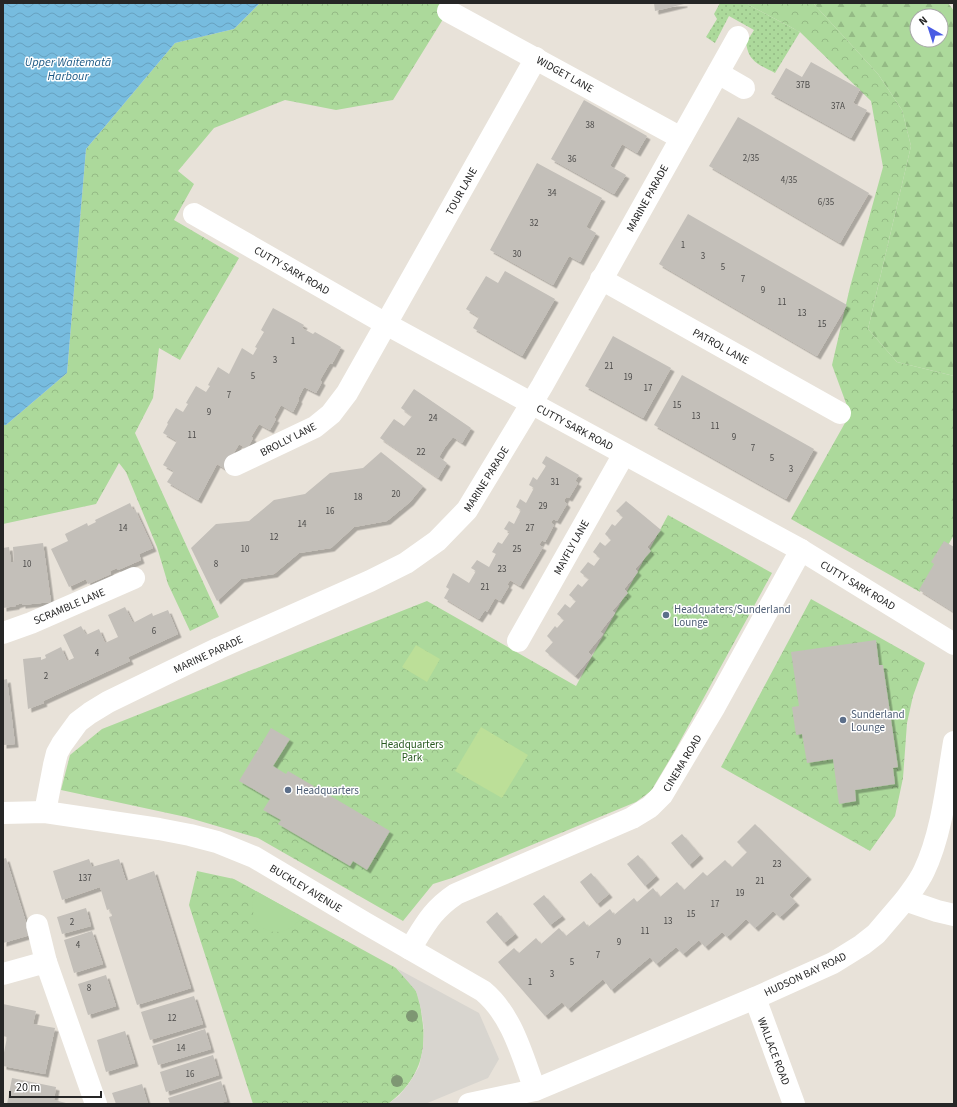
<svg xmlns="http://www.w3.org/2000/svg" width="957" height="1107" font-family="'Source Sans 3',sans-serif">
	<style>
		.grass { fill: url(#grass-dots) }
		.forest { fill: url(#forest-firs); fill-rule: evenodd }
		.park { fill: url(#park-crowns) }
		.garden { fill: #acd99b }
		.pitch { fill: #bcdf98 }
		.plaza { fill: #d8d5cf }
		.water { fill: url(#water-waves) }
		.building { fill: #c3bfb9; filter: url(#shadow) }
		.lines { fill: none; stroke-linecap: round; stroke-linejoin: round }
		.street { stroke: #fff; stroke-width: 22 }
		.secondary { stroke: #fff; stroke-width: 22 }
		.tree { fill: #7e9773 }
		.service-dot { fill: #5c6f8a; stroke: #fff; stroke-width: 1.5 }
		.labels { text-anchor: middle; stroke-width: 3; stroke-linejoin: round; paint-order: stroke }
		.number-label { font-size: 9px; fill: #4d4c4b }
		.street-label { font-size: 11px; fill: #262626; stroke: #fff }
		.service-label { font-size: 11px; fill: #4e5e75; stroke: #fff; text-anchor: start }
		.park-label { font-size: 11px; fill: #285920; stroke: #fff }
		.water-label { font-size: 12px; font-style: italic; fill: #1c5985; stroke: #fff }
	</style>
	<defs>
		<pattern id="grass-dots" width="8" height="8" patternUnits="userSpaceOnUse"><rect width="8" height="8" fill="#acd99b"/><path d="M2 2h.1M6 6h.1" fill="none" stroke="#94ba85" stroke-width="1.8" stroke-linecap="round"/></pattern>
		<pattern id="forest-firs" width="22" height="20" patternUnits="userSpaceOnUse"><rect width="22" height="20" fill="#acd99b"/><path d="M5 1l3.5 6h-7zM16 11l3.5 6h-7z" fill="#94ba85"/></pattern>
		<pattern id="park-crowns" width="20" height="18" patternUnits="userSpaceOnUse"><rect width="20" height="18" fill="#acd99b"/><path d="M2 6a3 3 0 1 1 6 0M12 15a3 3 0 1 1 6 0" fill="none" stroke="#94ba85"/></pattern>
		<pattern id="water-waves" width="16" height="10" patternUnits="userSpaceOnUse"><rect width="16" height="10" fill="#77bcdf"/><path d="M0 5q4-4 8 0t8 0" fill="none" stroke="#67a1bf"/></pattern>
		<filter id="shadow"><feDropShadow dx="3.5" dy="3.5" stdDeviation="0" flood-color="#0004"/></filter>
	</defs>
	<rect width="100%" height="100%" fill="#e8e2d9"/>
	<!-- grass -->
	<path class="grass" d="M 720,3 L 745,3 L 800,32 L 775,73 C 759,64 749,63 746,43 L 754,30 L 729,16 L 715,43 L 706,37 L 717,19 L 714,14 Z"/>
	<!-- forest -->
	<path class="forest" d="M 813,3 L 948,3 L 954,11 L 954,376 L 897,362 L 868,329 L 911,146 L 902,110 L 878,74 ZM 917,16 L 941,16 L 941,40 L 917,40 Z"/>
	<!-- park -->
	<g class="park">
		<polygon points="260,3 453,3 393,100 336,110 285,100 214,128 178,171 194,184 174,220 239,258 180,360 159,348 153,398 135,433 219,617 190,631 168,584 157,547 126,472 119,463 96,504 3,524 3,425 6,425 67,373 86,149 175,43 234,29"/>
		<polygon points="745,3 813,3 878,74 902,110 911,146 868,329 897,362 954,376 954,535 920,592 791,519 850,414 832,365 850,287 883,167 871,101 800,32"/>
		<polygon points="668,515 772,573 673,754 651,791 636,802 452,878 433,884 403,921 258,838 186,817 61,790 70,755 102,729 427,601 576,686"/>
		<polygon points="811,599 925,663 913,696 907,723 903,778 895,816 870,851 721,767"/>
		<path d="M 197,871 L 234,879 L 396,968 C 402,975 411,983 416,991 C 420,999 421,1010 422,1018 C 428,1054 417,1082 388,1104 L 253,1104 L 189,905 Z"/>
	</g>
	<!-- garden -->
	<path class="garden" d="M 256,891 L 302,917 C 279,948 241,927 256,891 Z"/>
	<!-- pitch -->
	<g class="pitch">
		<polygon points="416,645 440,659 427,682 402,667"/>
		<polygon points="481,727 528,755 502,798 455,771"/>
	</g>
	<!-- plaza -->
	<polygon class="plaza" points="396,968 479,1013 499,1059 488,1078 425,1104 388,1104 399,1096 410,1082 419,1067 423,1048 424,1029 421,1009 416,991"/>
	<!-- water -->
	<polygon class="water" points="3,3 260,3 234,29 175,43 86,149 67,373 6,425 3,425"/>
	<!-- building -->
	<g class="building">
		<polygon points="654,3 684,3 684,4 655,11"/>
		<polygon points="811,62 860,89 853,103 867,110 851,138 771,94 786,68 802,77"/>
		<polygon points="584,100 647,136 637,153 622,144 610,166 626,175 614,194 551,159"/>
		<polygon points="738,117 869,193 840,243 709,166"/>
		<polygon points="537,163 602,198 586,227 596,233 580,262 569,256 553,285 490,250"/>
		<polygon points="688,214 847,305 817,356 659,264"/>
		<polygon points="505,271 555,299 522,356 473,328 479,317 466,309 486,276 498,283"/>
		<polygon points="273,308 304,325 302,328 313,334 315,332 341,347 332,364 330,363 320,380 322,382 316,393 304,387 298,399 299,400 293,412 281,405 274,418 276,419 270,430 259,424 251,437 253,438 247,449 239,444 231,458 227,470 217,464 198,500 167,482 174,471 163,465 177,441 163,433 168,424 167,423 176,408 183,412 188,404 186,403 196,386 206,392 210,386 208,385 218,367 229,374 242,348 253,355 257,348 255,347 264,332 261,330"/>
		<polygon points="613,336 671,368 643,418 585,386"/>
		<polygon points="682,375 814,449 786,499 654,425"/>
		<polygon points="414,389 471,428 462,443 453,437 445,447 439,457 447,463 438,478 380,438 394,419 404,426 412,416 401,408"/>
		<polygon points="381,452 423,486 410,502 387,521 354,527 331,548 299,553 274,574 241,579 217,601 191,548 216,524 249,521 274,500 305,494 330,473 363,468"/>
		<polygon points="546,456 579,475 575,481 578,483 569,498 566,497 564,501 567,504 557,521 553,519 551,523 554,525 545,542 542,540 539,545 543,547 520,586 510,580 507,585 509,586 500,601 495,598 487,612 485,610 479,619 444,598 449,589 446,587 453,573 469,583 476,571 471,568 477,560 489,567 496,554 492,552 498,542 502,544 510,532 504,529 509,521 514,524 521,510 516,507 520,499 526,503 534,488 529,485 533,477 537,480 546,466 542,463"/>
		<polygon points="626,501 661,530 647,547 651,551 635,569 638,572 624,589 628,593 612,611 615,613 600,632 603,634 588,652 592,656 575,676 545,651 553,642 547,636 555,626 557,628 564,620 557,614 565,604 570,608 576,601 569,595 578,584 582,587 589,579 580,572 588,562 594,566 600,558 593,552 600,542 605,546 611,540 605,534 612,524 615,526 623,517 616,511"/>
		<polygon points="130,503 133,510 135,509 153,548 139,554 141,560 118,570 117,568 110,571 111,574 88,584 86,579 69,587 51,549 68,541 65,534 87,523 88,526 96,522 95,520"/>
		<polygon points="944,541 954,547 954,612 919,590 934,564 931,562"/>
		<polygon points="43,543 51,602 22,605 22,603 16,605 16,606 3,608 3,548 9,547 11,562 14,562 13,547"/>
		<polygon points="125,607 133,623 152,613 153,616 168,610 178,634 128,657 130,661 43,701 44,703 28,709 23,659 41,657 41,660 46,658 45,655 61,647 67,661 74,658 63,635 81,626 86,635 99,629 105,643 118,637 108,615"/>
		<polygon points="876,640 879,665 883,665 898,767 893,768 895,784 855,790 856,801 839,804 833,759 807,763 802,734 796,735 792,707 799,706 791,652"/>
		<polygon points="7,679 15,744 3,745 3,680"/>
		<polygon points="271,728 290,739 273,766 286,774 288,771 390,831 367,870 353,861 350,866 278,824 281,820 263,810 270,799 239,781"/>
		<polygon points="755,824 808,876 789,895 796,902 780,917 773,911 755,928 746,919 727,937 722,932 705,947 699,940 683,954 676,947 656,964 650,957 611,990 603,979 568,1009 562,1002 545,1016 498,962 514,948 519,953 536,938 541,944 559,928 566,936 584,921 588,927 610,909 614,915 634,898 637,902 653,888 660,897 677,882 684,890 703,872 707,876 725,860 732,867 747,852 737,842"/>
		<polygon points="682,834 700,855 689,865 671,843"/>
		<polygon points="638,855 656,876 645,886 627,864"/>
		<polygon points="6,858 30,935 3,943 3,859"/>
		<polygon points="89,859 92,867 119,859 126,881 154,871 191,988 137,1005 109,917 112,916 110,909 107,910 100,887 62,900 53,871"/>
		<polygon points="591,873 609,894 597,904 580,882"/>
		<polygon points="544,895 562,916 550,925 533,904"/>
		<polygon points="86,908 91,926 62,934 57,917"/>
		<polygon points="497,912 515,934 504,943 486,922"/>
		<polygon points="92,931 103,964 74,973 64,940"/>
		<polygon points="106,975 116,1006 88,1015 78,984"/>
		<polygon points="194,996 203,1024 150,1040 141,1012"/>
		<polygon points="3,1004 36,1011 33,1024 55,1028 45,1074 3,1066 3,1058 7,1037 3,1036"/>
		<polygon points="205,1029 211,1049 158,1065 152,1046"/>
		<polygon points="125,1031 135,1063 106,1072 97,1040"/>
		<polygon points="213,1055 219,1075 166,1092 160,1072"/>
		<polygon points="12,1078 56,1087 54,1100 70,1104 7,1104"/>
		<polygon points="221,1081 227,1101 217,1104 170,1104 168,1098"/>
		<polygon points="142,1084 148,1104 116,1104 112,1093"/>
	</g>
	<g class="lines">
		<!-- street -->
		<g class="street">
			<polyline points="448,11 681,138"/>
			<polyline points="718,73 744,88"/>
			<polyline points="194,214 386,324 801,550 954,644"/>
			<polyline points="601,279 840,413"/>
			<polyline points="235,465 315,427 331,414 347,393 536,58"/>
			<polyline points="3,633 31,623 134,578"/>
			<polyline points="518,641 624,454"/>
			<path d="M 954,742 C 947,783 942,834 924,871 C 919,882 912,890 905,900 L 937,911 L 954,915"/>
			<polyline points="45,812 54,765 57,753 62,744 78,722 90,713 108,702 219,648 370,581 406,563 437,541 467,510 542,386 738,37"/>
			<path d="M 3,813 L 45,812 L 159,829 L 190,835 L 217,842 L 254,857 L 365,923 L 483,991 C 512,1015 522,1055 535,1090"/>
			<polyline points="37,925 46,962"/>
			<path d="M 410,949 C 425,925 432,910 456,894 L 632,818 L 650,807 L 662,795 L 715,706 L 801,550"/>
			<polyline points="3,974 46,962 96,1104"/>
			<polyline points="755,998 794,1104"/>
		</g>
		<!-- secondary -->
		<polyline class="secondary" points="469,1104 535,1090 755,998 833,963 862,945 876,934 905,900"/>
	</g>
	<!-- trees -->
	<g class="tree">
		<circle cx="412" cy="1016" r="6"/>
		<circle cx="397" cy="1081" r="6"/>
	</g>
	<!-- markers -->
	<g class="service-dot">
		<circle cx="666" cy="615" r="4"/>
		<circle cx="843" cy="720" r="4"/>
		<circle cx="288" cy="790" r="4"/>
	</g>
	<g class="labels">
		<!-- number labels -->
		<g class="number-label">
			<text x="803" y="88">37B</text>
			<text x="838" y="109">37A</text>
			<text x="590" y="128">38</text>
			<text x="751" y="161">2/35</text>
			<text x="572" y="162">36</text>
			<text x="789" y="183">4/35</text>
			<text x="552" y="196">34</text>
			<text x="826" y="205">6/35</text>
			<text x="534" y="226">32</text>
			<text x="683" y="248">1</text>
			<text x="517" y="257">30</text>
			<text x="703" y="259">3</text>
			<text x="723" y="270">5</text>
			<text x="743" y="282">7</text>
			<text x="763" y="293">9</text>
			<text x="782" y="305">11</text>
			<text x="802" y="316">13</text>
			<text x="822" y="327">15</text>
			<text x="293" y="344">1</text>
			<text x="275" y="363">3</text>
			<text x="609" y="369">21</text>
			<text x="253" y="379">5</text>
			<text x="628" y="380">19</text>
			<text x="648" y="391">17</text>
			<text x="229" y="398">7</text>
			<text x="677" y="408">15</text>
			<text x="209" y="415">9</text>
			<text x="696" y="419">13</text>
			<text x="433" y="421">24</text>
			<text x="715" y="429">11</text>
			<text x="192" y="438">11</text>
			<text x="734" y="440">9</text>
			<text x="753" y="451">7</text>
			<text x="421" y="455">22</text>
			<text x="772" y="461">5</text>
			<text x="791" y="472">3</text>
			<text x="555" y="485">31</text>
			<text x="396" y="497">20</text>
			<text x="358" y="500">18</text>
			<text x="543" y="509">29</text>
			<text x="330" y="514">16</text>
			<text x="302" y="527">14</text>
			<text x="123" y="531">14</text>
			<text x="530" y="531">27</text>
			<text x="274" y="540">12</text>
			<text x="245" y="552">10</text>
			<text x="517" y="552">25</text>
			<text x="27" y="567">10</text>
			<text x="216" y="567">8</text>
			<text x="502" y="572">23</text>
			<text x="485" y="590">21</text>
			<text x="154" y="634">6</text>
			<text x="97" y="656">4</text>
			<text x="46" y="679">2</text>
			<text x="777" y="867">23</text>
			<text x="85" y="881">137</text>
			<text x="760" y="884">21</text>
			<text x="740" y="896">19</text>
			<text x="715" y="907">17</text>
			<text x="691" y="917">15</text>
			<text x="668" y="924">13</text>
			<text x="72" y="925">2</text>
			<text x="645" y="934">11</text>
			<text x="619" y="945">9</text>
			<text x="78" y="948">4</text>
			<text x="598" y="958">7</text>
			<text x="572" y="965">5</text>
			<text x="552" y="977">3</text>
			<text x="530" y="985">1</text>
			<text x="89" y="991">8</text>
			<text x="172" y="1021">12</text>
			<text x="181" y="1051">14</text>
			<text x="190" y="1077">16</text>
		</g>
		<!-- street labels -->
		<g class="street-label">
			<text transform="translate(565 74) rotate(29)" y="4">WIDGET LANE</text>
			<text transform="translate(461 191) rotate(-61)" y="4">TOUR LANE</text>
			<text transform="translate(647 198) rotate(-61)" y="4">MARINE PARADE</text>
			<text transform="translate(292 270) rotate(30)" y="4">CUTTY SARK ROAD</text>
			<text transform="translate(721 346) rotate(29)" y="4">PATROL LANE</text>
			<text transform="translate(575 427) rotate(28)" y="4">CUTTY SARK ROAD</text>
			<text transform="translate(288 439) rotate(-27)" y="4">BROLLY LANE</text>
			<text transform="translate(486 479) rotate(-58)" y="4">MARINE PARADE</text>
			<text transform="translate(571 547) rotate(-61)" y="4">MAYFLY LANE</text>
			<text transform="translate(858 585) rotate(31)" y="4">CUTTY SARK ROAD</text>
			<text transform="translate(69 606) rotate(-23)" y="4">SCRAMBLE LANE</text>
			<text transform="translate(208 654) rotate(-25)" y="4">MARINE PARADE</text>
			<text transform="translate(682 763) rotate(-59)" y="4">CINEMA ROAD</text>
			<text transform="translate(306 888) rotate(31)" y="4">BUCKLEY AVENUE</text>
			<text transform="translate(805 974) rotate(-25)" y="4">HUDSON BAY ROAD</text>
			<text transform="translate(774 1051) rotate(69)" y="4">WALLACE ROAD</text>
		</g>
		<!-- service labels -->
		<g class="service-label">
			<text x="674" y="613">Headquaters/Sunderland<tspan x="674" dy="13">Lounge</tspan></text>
			<text x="851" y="718">Sunderland<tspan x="851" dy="13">Lounge</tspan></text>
			<text x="296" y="794">Headquarters</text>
		</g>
		<!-- park labels -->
		<g class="park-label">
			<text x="412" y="748">Headquarters<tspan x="412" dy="13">Park</tspan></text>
		</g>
		<!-- water labels -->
		<g class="water-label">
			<text x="68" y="66">Upper Waitematā<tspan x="68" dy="14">Harbour</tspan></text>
		</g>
	</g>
	<!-- border -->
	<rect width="957" height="1107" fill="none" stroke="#262626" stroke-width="8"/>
	<!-- north arrow -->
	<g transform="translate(929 28) rotate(321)"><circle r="19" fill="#ffffff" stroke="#a8a8a8"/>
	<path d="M0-3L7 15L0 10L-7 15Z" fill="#4a5ce4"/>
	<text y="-6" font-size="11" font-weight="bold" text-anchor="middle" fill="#262626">N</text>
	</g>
	<!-- scale -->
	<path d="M10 1091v6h91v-6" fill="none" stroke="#262626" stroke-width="2"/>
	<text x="16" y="1091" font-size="12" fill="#262626" stroke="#ffffff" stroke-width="3" paint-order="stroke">20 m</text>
</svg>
